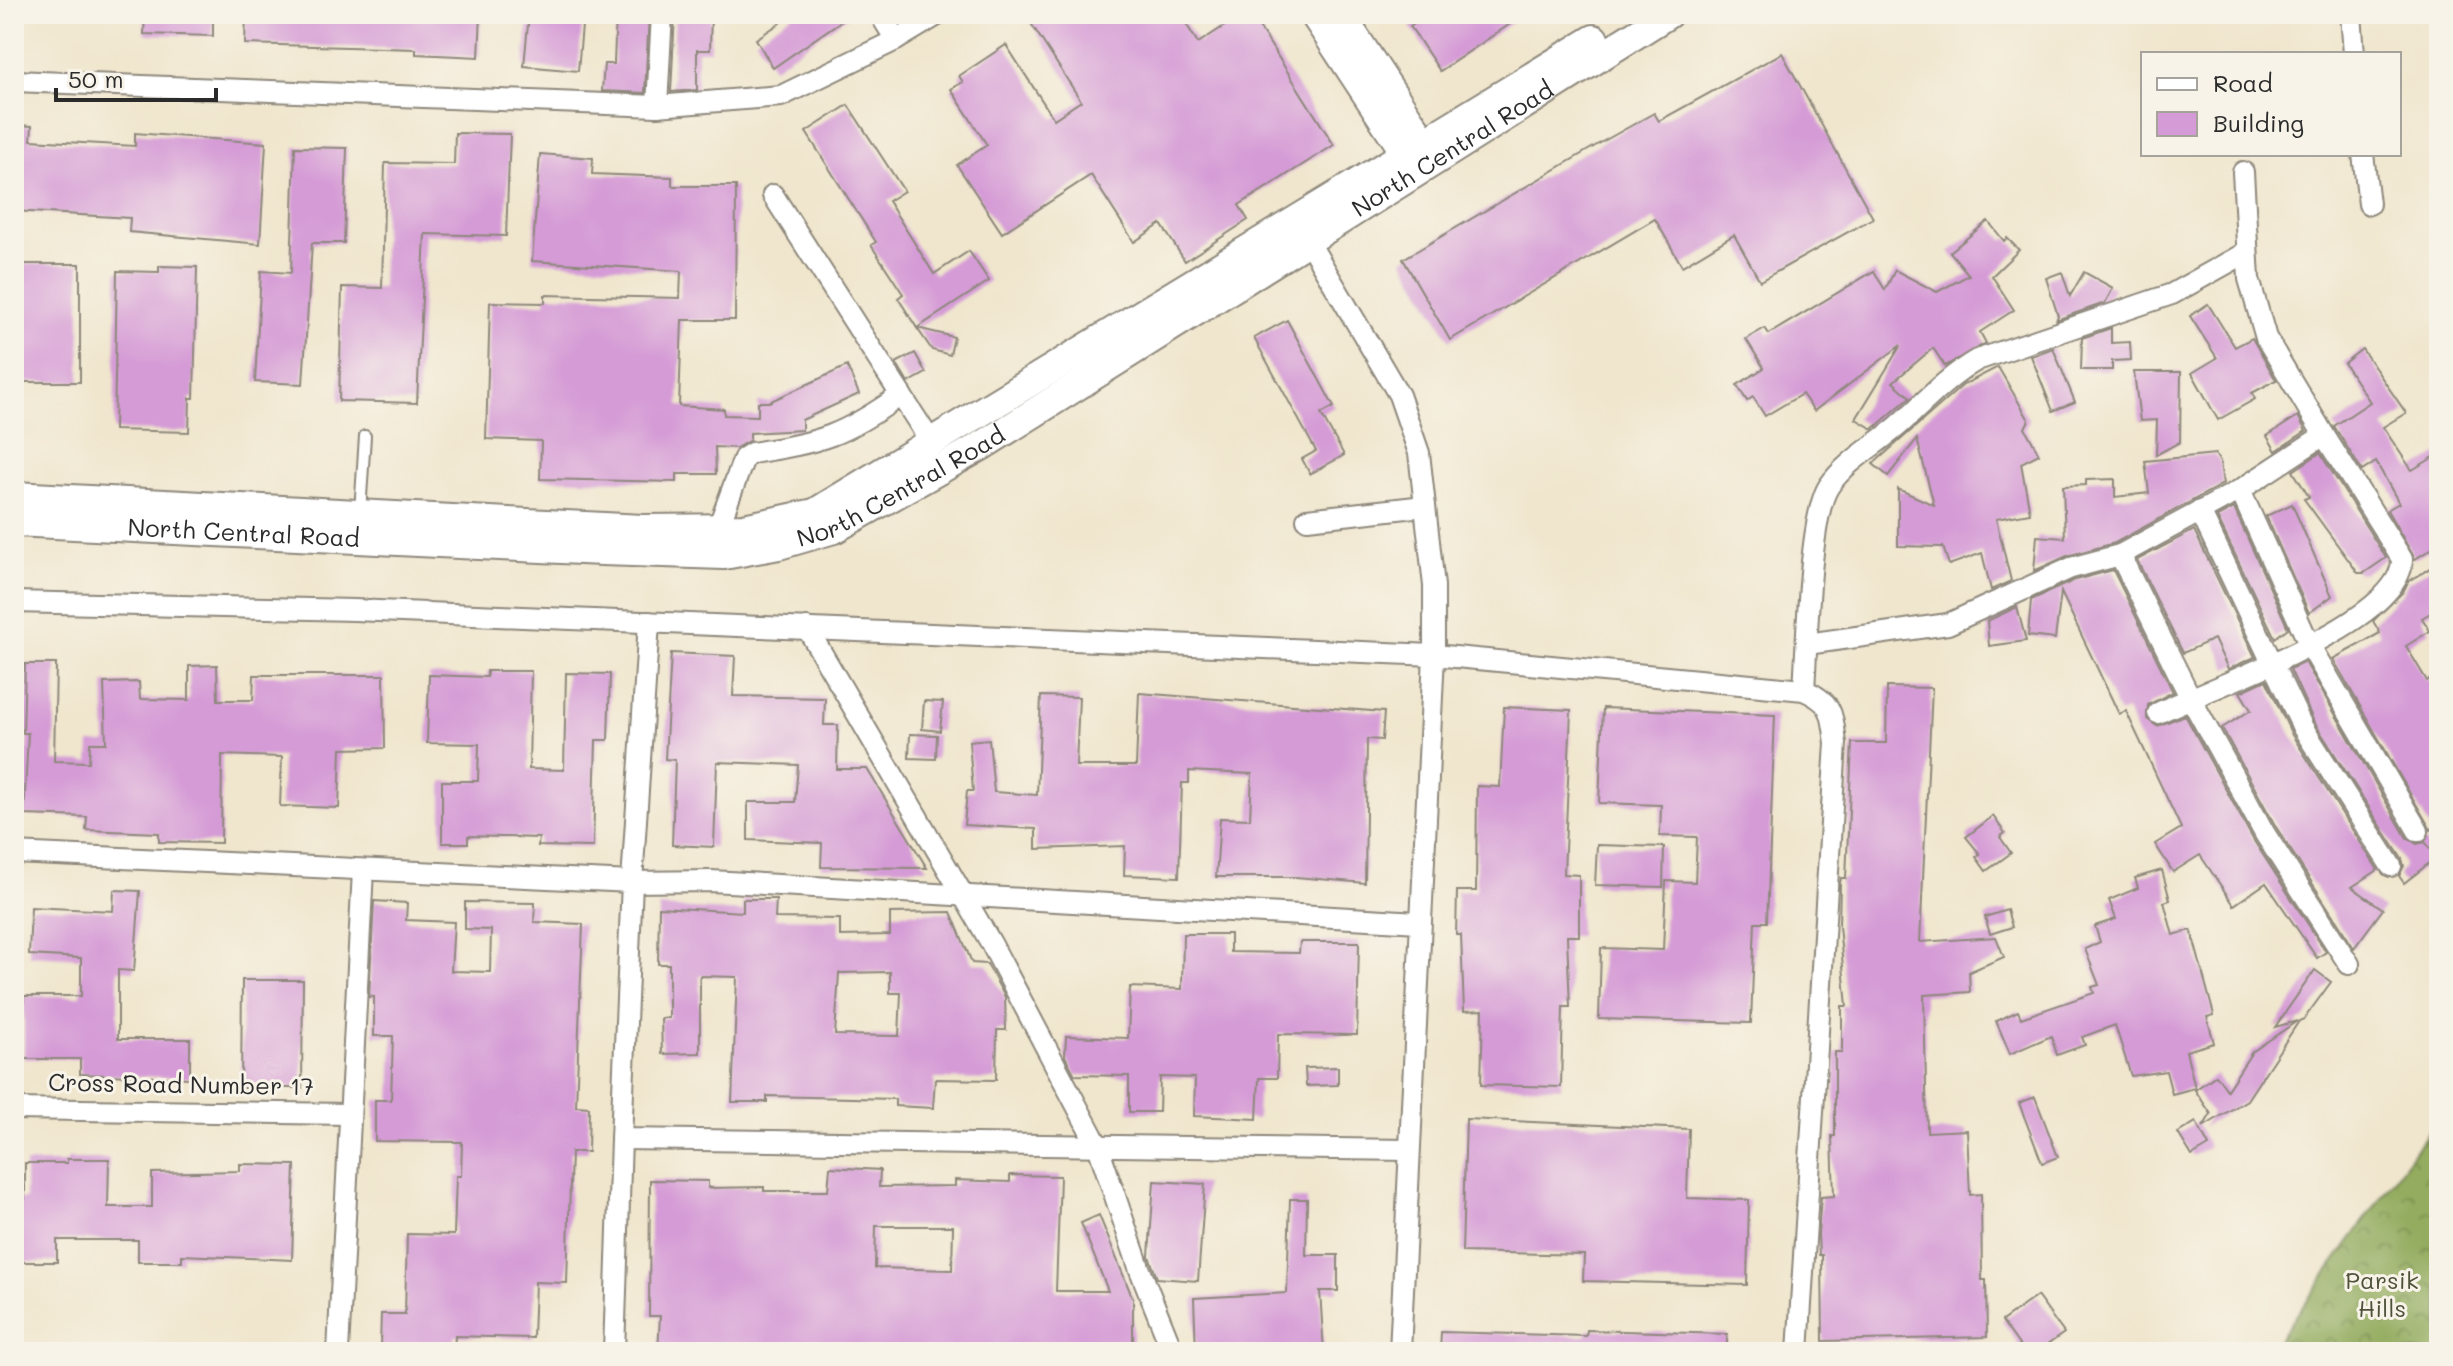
<svg xmlns="http://www.w3.org/2000/svg" width="2453" height="1366" font-family="Mali,sans-serif">
	<style>
		.forest { fill: url(#forest-crowns); stroke: #5f6c44; stroke-width: 2 }
		.building { fill: #d59bd6; fill-rule: evenodd }
		.lines { fill: none; stroke-linecap: round; stroke-linejoin: round }
		.lane-casing { stroke: #8e887c; stroke-width: 14 }
		.street-casing { stroke: #8e887c; stroke-width: 24 }
		.secondary-casing { stroke: #8e887c; stroke-width: 32 }
		.lane { stroke: #fff; stroke-width: 10 }
		.street { stroke: #fff; stroke-width: 20 }
		.secondary { stroke: #fff; stroke-width: 28 }
		.labels { text-anchor: middle; stroke-width: 6; stroke-linejoin: round; paint-order: stroke }
		.street-label { font-size: 24px; fill: #2b2b2b; stroke: #f7f3e8 }
		.park-label { font-size: 24px; fill: #4f523b; stroke: #f7f3e8 }
	</style>
	<defs>
		<pattern id="forest-crowns" width="20" height="18" patternUnits="userSpaceOnUse" patternTransform="scale(2)"><rect width="20" height="18" fill="#93ac5e"/><path d="M2 6a3 3 0 1 1 6 0M12 15a3 3 0 1 1 6 0" fill="none" stroke="#788c4e"/></pattern>
	</defs>
	<rect width="100%" height="100%" fill="#f7f3e8"/>
	<filter id="ink" filterUnits="userSpaceOnUse"><feTurbulence type="fractalNoise" baseFrequency=".0125" numOctaves="2"/><feDisplacementMap in="SourceGraphic" scale="16" xChannelSelector="R" yChannelSelector="G"/><feConvolveMatrix kernelMatrix="1 2 1 2 8 2 1 2 1" color-interpolation-filters="sRGB"/></filter>
	<filter id="wash" filterUnits="userSpaceOnUse"><feTurbulence type="fractalNoise" baseFrequency=".006" numOctaves="4" result="noise"/><feDisplacementMap in="SourceGraphic" scale="32" xChannelSelector="R" yChannelSelector="G"/><feGaussianBlur stdDeviation="1.8" result="paint"/><feColorMatrix in="noise" values="0 0 0 0 0 0 0 0 0 0 0 0 0 0 0 0 0 1.4 0 .05"/><feComposite in="paint" operator="in"/></filter>
	<g filter="url(#wash)">
		<rect width="100%" height="100%" fill="#f0e6cd"/>
		<!-- forest -->
		<polygon class="forest" points="2439,1117 2439,1352 2270,1352"/>
		<g id="blocks">
			<!-- building -->
			<g class="building">
				<polygon points="145,14 213,14 213,36 144,34"/>
				<polygon points="246,14 481,14 479,57 416,54 416,49 245,44"/>
				<polygon points="529,14 583,14 578,71 524,66"/>
				<polygon points="616,14 649,14 645,93 602,91 604,64 614,64"/>
				<polygon points="675,14 711,14 710,50 697,50 697,90 671,92"/>
				<polygon points="794,14 851,14 773,68 756,39"/>
				<polygon points="1025,14 1180,14 1198,43 1243,14 1251,14 1334,145 1239,205 1248,220 1185,261 1161,224 1134,242 1091,175 1002,233 957,165 987,145 951,89 963,82 959,76 1006,45 1054,119 1081,101"/>
				<polygon points="1428,14 1525,14 1440,71 1410,26"/>
				<polygon points="1782,53 1873,218 1760,281 1734,235 1682,266 1655,219 1450,340 1403,259 1602,142 1654,113 1659,121"/>
				<polygon points="848,105 904,191 888,201 934,274 969,251 989,281 917,328 898,298 903,294 871,245 876,242 806,132"/>
				<polygon points="14,125 32,126 31,140 135,146 135,133 266,143 260,244 129,232 130,218 14,211"/>
				<polygon points="455,133 510,134 506,236 425,234 417,403 339,401 342,287 382,288 385,163 454,164"/>
				<polygon points="295,147 347,148 344,243 312,243 303,384 255,382 261,271 291,273"/>
				<polygon points="540,154 593,158 592,174 672,177 672,186 736,186 735,320 682,320 679,406 724,409 724,415 758,416 758,402 769,402 847,366 859,394 802,420 802,430 750,433 750,440 736,448 715,447 716,474 677,474 677,482 540,479 541,441 486,439 490,302 545,303 545,295 680,298 681,271 532,261"/>
				<polygon points="1988,221 2004,241 2007,238 2019,250 1992,276 2014,310 1980,332 1986,343 1945,366 1933,348 1893,382 1910,397 1873,429 1856,419 1901,345 1814,411 1802,394 1765,416 1753,397 1747,401 1737,385 1764,368 1746,339 1765,328 1769,334 1874,271 1885,290 1895,270 1937,292 1969,275 1950,252"/>
				<rect x="14" y="264" width="66" height="118"/>
				<polygon points="159,266 197,267 194,398 190,398 189,432 114,430 117,271 159,272"/>
				<polygon points="2062,272 2070,296 2084,272 2113,288 2105,303 2056,320 2058,316 2046,278"/>
				<polygon points="2208,304 2235,347 2252,338 2276,380 2252,393 2255,399 2218,420 2192,373 2217,358 2190,316"/>
				<polygon points="1287,320 1334,407 1321,414 1344,455 1310,474 1302,459 1316,451 1254,338"/>
				<polygon points="917,328 954,337 950,355 932,350"/>
				<polygon points="2111,328 2111,343 2130,342 2131,360 2112,361 2112,370 2081,370 2082,338"/>
				<polygon points="2053,348 2075,402 2053,411 2031,356"/>
				<polygon points="2362,349 2406,413 2383,427 2407,463 2412,470 2439,454 2439,544 2415,559 2387,510 2399,503 2376,462 2362,471 2334,426 2370,402 2344,363"/>
				<polygon points="915,353 926,373 908,383 896,363"/>
				<polygon points="1998,367 2029,420 2025,428 2039,454 2021,463 2030,513 1996,519 2011,581 1991,590 1982,553 1949,565 1943,547 1898,546 1898,489 1934,505 1917,439 1888,476 1873,464 1963,385"/>
				<polygon points="2134,372 2181,372 2180,442 2156,455 2157,420 2140,421"/>
				<polygon points="2298,416 2306,431 2276,451 2267,436"/>
				<polygon points="2320,453 2386,558 2364,573 2358,573 2304,499 2309,497 2293,471"/>
				<polygon points="2215,454 2220,462 2223,484 2115,543 2067,556 2034,571 2037,536 2065,538 2063,486 2086,485 2086,480 2115,479 2115,497 2149,493 2145,461"/>
				<polygon points="2292,504 2332,596 2309,613 2266,516"/>
				<polygon points="2234,508 2288,628 2275,638 2217,517"/>
				<polygon points="2194,530 2255,657 2228,669 2214,639 2183,653 2137,560"/>
				<polygon points="2432,567 2439,578 2439,608 2422,618 2430,631 2406,646 2427,681 2439,674 2439,821 2431,830 2333,659 2380,633 2373,621 2403,592 2408,582"/>
				<polygon points="2113,570 2173,692 2148,705 2147,719 2157,726 2185,715 2254,841 2326,952 2317,958 2266,883 2234,905 2200,855 2173,872 2155,844 2181,828 2126,711 2119,714 2061,592 2055,639 2028,636 2031,600 2075,580"/>
				<polygon points="2017,607 2026,641 1989,646 1987,621"/>
				<polygon points="671,653 735,656 733,696 825,698 824,725 838,725 837,769 867,769 927,868 821,867 822,843 748,840 748,802 795,802 798,765 717,762 714,847 672,845 675,760 665,759"/>
				<polygon points="2305,662 2407,838 2417,844 2425,842 2437,857 2404,883 2399,876 2404,866 2402,859 2314,722 2290,669"/>
				<polygon points="25,664 56,664 54,761 89,762 90,743 106,743 104,683 139,682 140,699 189,700 189,666 217,665 218,700 253,700 254,675 384,675 385,748 341,749 339,808 280,806 282,757 222,755 221,843 159,842 159,833 86,830 87,817 24,815 28,733 23,733"/>
				<polygon points="487,671 531,671 529,769 564,770 566,673 610,674 608,740 596,740 593,847 538,846 539,838 468,836 468,843 442,843 442,781 478,781 479,744 427,743 429,675 487,677"/>
				<polygon points="2266,680 2292,735 2378,870 2352,887 2383,909 2354,948 2276,827 2222,728 2251,710 2240,692"/>
				<polygon points="1887,687 1932,688 1920,942 1996,937 2004,957 1969,972 1970,992 1924,995 1927,1132 1967,1130 1970,1195 1981,1194 1982,1280 1986,1280 1987,1337 1823,1341 1822,1255 1819,1255 1818,1234 1821,1197 1834,1196 1832,1136 1835,1136 1835,1052 1842,1052 1842,1006 1847,1006 1839,926 1840,883 1841,878 1846,878 1852,743 1886,743"/>
				<polygon points="1139,693 1384,712 1382,740 1367,739 1365,883 1296,877 1216,877 1220,818 1250,819 1252,774 1189,771 1189,783 1182,783 1179,877 1124,875 1125,846 1036,849 1036,829 964,825 967,791 973,791 969,741 989,739 994,792 1037,795 1041,696 1079,697 1076,766 1136,766"/>
				<polygon points="924,701 943,702 940,731 922,729"/>
				<polygon points="1504,707 1571,710 1564,874 1579,875 1579,936 1567,936 1570,1007 1563,1007 1561,1087 1481,1085 1483,1010 1464,1011 1461,935 1456,935 1457,891 1476,891 1477,786 1500,787"/>
				<polygon points="1603,708 1775,715 1767,922 1755,922 1751,1023 1599,1019 1601,948 1663,950 1666,881 1695,882 1697,837 1660,836 1661,805 1599,803"/>
				<polygon points="910,734 937,735 936,759 909,758"/>
				<polygon points="1993,816 2005,833 2000,837 2011,853 1986,871 1976,857 1980,854 1966,837"/>
				<polygon points="1597,845 1664,847 1663,887 1595,885"/>
				<polygon points="2162,870 2170,900 2164,902 2173,935 2191,930 2214,1015 2207,1017 2214,1043 2186,1051 2195,1088 2172,1094 2166,1071 2131,1076 2115,1025 2082,1037 2085,1045 2057,1055 2051,1036 2010,1054 1996,1021 2018,1011 2021,1018 2094,993 2092,987 2099,985 2085,949 2100,942 2095,926 2116,919 2109,900 2138,888 2135,878"/>
				<polygon points="114,890 140,891 134,971 118,970 118,1039 190,1039 190,1078 80,1074 80,1059 24,1059 24,996 81,996 81,958 29,955 31,907 113,911"/>
				<path d="M 743,899 L 776,899 L 775,918 L 840,919 L 840,936 L 890,935 L 890,913 L 951,912 L 972,963 L 987,964 L 1005,997 L 1006,1030 L 997,1030 L 996,1080 L 935,1079 L 933,1108 L 895,1106 L 895,1099 L 767,1096 L 767,1102 L 732,1102 L 737,977 L 700,976 L 700,1053 L 662,1054 L 661,1018 L 669,1018 L 669,964 L 658,964 L 659,907 L 743,912 ZM 890,972 L 890,993 L 901,993 L 899,1036 L 835,1035 L 839,973 Z"/>
				<polygon points="374,901 407,903 406,920 454,922 451,971 490,972 491,930 465,929 465,902 535,903 534,922 583,924 576,1106 589,1107 588,1152 571,1152 567,1283 535,1282 533,1338 455,1336 454,1352 380,1348 381,1314 405,1314 407,1234 454,1235 456,1176 461,1176 462,1142 375,1141 375,1100 391,1100 393,1036 374,1036 374,997 369,997"/>
				<polygon points="2007,910 2012,927 1990,934 1985,917"/>
				<polygon points="1183,934 1230,934 1230,952 1299,953 1300,942 1359,942 1357,1035 1278,1034 1277,1078 1259,1078 1257,1119 1194,1116 1195,1078 1160,1077 1159,1112 1129,1112 1129,1076 1075,1075 1065,1056 1066,1036 1128,1038 1130,987 1182,989"/>
				<polygon points="2315,970 2331,982 2304,1019 2299,1021 2247,1100 2203,1127 2211,1114 2195,1090 2216,1075 2227,1090 2252,1052 2297,1021 2275,1027"/>
				<polygon points="242,980 303,980 302,1088 241,1088"/>
				<polygon points="1338,1067 1338,1085 1306,1086 1305,1068"/>
				<polygon points="2035,1097 2058,1157 2042,1163 2019,1103"/>
				<polygon points="1466,1119 1689,1129 1687,1198 1749,1200 1747,1285 1583,1281 1584,1255 1462,1252"/>
				<polygon points="2196,1122 2209,1146 2192,1156 2178,1133"/>
				<polygon points="67,1159 109,1159 108,1207 152,1207 152,1173 240,1171 240,1164 295,1165 292,1260 182,1255 182,1262 138,1262 138,1240 57,1240 57,1262 14,1262 14,1199 25,1199 25,1163 67,1163"/>
				<path d="M 830,1167 L 880,1170 L 879,1187 L 955,1186 L 955,1180 L 1010,1182 L 1010,1175 L 1060,1176 L 1056,1291 L 1108,1291 L 1081,1223 L 1099,1215 L 1133,1299 L 1133,1352 L 658,1352 L 660,1316 L 649,1316 L 650,1180 L 708,1181 L 708,1188 L 764,1187 L 764,1191 L 828,1191 ZM 876,1226 L 953,1226 L 952,1270 L 875,1268 Z"/>
				<polygon points="1154,1181 1205,1184 1198,1281 1157,1278 1149,1256"/>
				<polygon points="1290,1199 1307,1199 1306,1255 1338,1255 1338,1291 1320,1291 1324,1352 1196,1352 1194,1298 1287,1293"/>
				<polygon points="2037,1296 2064,1333 2037,1352 2024,1352 2002,1321"/>
				<polygon points="1587,1330 1727,1334 1727,1352 1440,1352 1441,1332 1586,1336"/>
			</g>
		</g>
	</g>
	<g filter="url(#ink)">
		<use href="#blocks" fill-opacity="0" stroke="#8e887c" stroke-width="2"/>
		<g class="lines">
			<defs>
				<polyline id="lane" points="360,512 365,436"/>
				<g id="street">
					<polyline points="880,14 896,40"/>
					<polyline points="2351,14 2354,54"/>
					<polyline points="14,81 657,106 781,96 896,40 939,14"/>
					<polyline points="657,106 662,14"/>
					<polyline points="2363,154 2369,204"/>
					<polyline points="2243,172 2249,279 2266,338 2324,435"/>
					<polyline points="773,195 931,442"/>
					<polyline points="1301,229 1399,395 1419,453 1434,586 1434,655 1400,1352"/>
					<polyline points="2240,490 2310,646 2418,831"/>
					<polyline points="2200,511 2303,728 2391,866"/>
					<polyline points="1307,519 1425,506"/>
					<path d="M 718,528 L 744,458 L 752,453 C 822,442 843,436 901,395"/>
					<polyline points="2120,555 2190,697 2265,834 2349,964"/>
					<path d="M 14,602 L 354,610 L 1434,655 L 1804,690 C 1833,703 1832,713 1836,743 L 1798,1352"/>
					<polyline points="649,622 632,882 711,881 1419,922"/>
					<polyline points="807,628 991,943 1098,1146 1140,1270 1173,1352"/>
					<path d="M 1807,644 L 1948,624 L 2071,568 L 2120,555 L 2240,490 L 2324,435 L 2402,559 C 2403,623 2210,687 2158,713"/>
					<path d="M 1804,690 C 1807,647 1809,515 1829,486 C 1846,461 1876,445 1898,426 C 1924,403 1946,378 1977,360 L 2172,294 L 2247,252"/>
					<polyline points="14,853 632,882 621,1139 1409,1150"/>
					<polyline points="14,1109 348,1114"/>
					<polyline points="338,1352 363,870"/>
					<polyline points="614,1352 621,1139"/>
				</g>
				<g id="secondary">
					<polyline points="1314,14 1416,169"/>
					<polyline points="1340,14 1434,157"/>
					<polyline points="14,496 643,529 744,528 815,513 1594,39"/>
					<path id="s1" d="M 14,522 L 602,551 L 724,555 L 779,545 L 834,529 L 983,445 L 1668,14"/>
				</g>
			</defs>
			<!-- lane casing -->
			<use href="#lane" class="lane-casing"/>
			<!-- street casing -->
			<use href="#street" class="street-casing"/>
			<!-- secondary casing -->
			<use href="#secondary" class="secondary-casing"/>
			<!-- lane -->
			<use href="#lane" class="lane"/>
			<!-- street -->
			<use href="#street" class="street"/>
			<!-- secondary -->
			<use href="#secondary" class="secondary"/>
		</g>
	</g>
	<g class="labels">
		<!-- street labels -->
		<g class="street-label">
			<text dy="8" stroke="none"><textPath href="#s1" startOffset="1550">North Central Road</textPath></text>
			<text dy="8" stroke="none"><textPath href="#s1" startOffset="902">North Central Road</textPath></text>
			<text dy="8" stroke="none"><textPath href="#s1" startOffset="230">North Central Road</textPath></text>
			<text transform="translate(181 1085) rotate(1)" y="8">Cross Road Number 17</text>
		</g>
		<!-- park labels -->
		<g class="park-label">
			<text x="2382" y="1289">Parsik<tspan x="2382" dy="28">Hills</tspan></text>
		</g>
	</g>
	<!-- margin -->
	<rect width="2453" height="1366" fill="none" stroke="#f7f3e8" stroke-width="48"/>
	<!-- legend -->
	<rect x="2141" y="52" width="260" height="104" fill="#f7f3e8" stroke="#a5a39c" stroke-width="2"/>
	<rect x="2157" y="78" width="40" height="12" fill="#ffffff" stroke="#a5a39c" stroke-width="2"/>
	<text x="2213" y="92" font-size="24" fill="#2b2b2b">Road</text>
	<rect x="2157" y="112" width="40" height="24" fill="#d59bd6" stroke="#a5a39c" stroke-width="2"/>
	<text x="2213" y="132" font-size="24" fill="#2b2b2b">Building</text>
	<!-- scale -->
	<path d="M56 88v12h160v-12" fill="none" stroke="#2b2b2b" stroke-width="4"/>
	<text x="68" y="88" font-size="24" fill="#2b2b2b" stroke="#f7f3e8" stroke-width="6" paint-order="stroke">50 m</text>
</svg>
